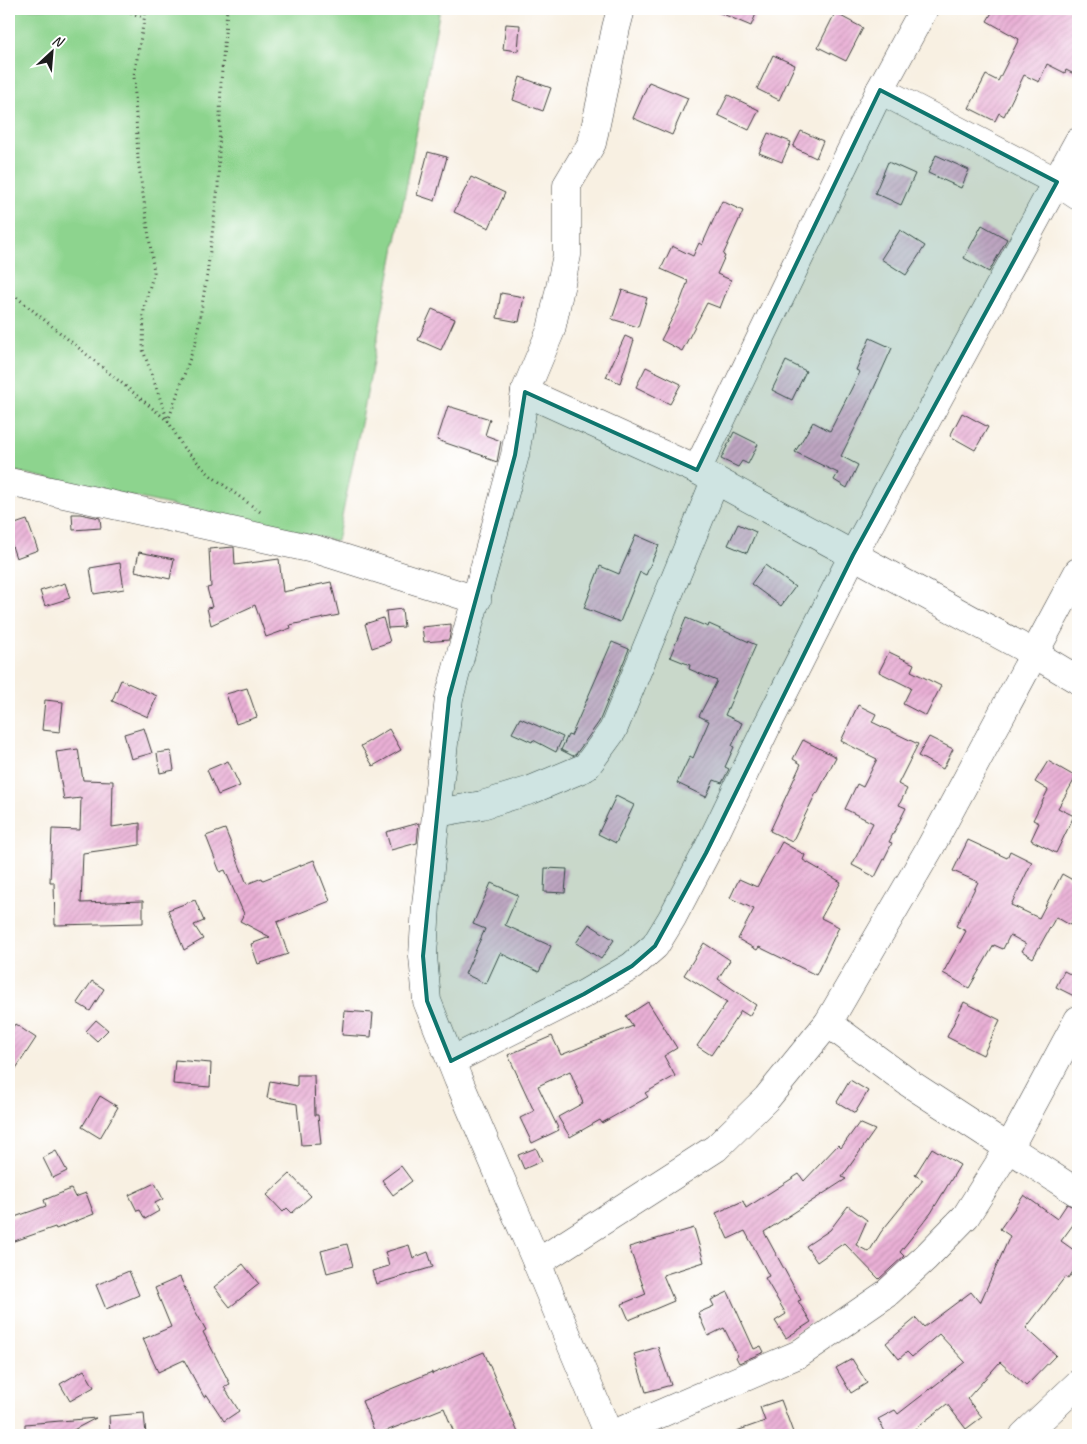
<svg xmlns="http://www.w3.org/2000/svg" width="1087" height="1444" font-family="Caveat,sans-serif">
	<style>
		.grass { fill: #8dd48e; stroke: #547855 }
		.building { fill: url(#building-hatch) }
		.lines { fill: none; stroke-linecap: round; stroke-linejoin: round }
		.minor-casing { stroke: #3d3c3a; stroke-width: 29 }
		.path { stroke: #3d3c3a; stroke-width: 3; stroke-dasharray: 1 4; stroke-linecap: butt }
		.minor { stroke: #fff; stroke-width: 28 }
		.marked { fill: #0f766e; fill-opacity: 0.2; stroke: #0f766e; stroke-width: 4; stroke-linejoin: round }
	</style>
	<defs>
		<pattern id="building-hatch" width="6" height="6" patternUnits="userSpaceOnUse" patternTransform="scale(1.25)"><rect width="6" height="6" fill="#e9afd5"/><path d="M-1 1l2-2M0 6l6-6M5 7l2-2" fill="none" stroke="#c796b6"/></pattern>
	</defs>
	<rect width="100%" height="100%" fill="#fff"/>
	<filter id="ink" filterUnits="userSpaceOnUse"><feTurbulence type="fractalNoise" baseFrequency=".02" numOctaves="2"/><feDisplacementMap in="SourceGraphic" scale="10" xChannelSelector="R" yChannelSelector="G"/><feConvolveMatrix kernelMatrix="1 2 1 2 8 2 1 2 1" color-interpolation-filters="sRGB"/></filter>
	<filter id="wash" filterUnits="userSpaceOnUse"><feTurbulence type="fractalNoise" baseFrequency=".0096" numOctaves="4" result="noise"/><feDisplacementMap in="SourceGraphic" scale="20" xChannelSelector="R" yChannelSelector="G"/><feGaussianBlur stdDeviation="1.12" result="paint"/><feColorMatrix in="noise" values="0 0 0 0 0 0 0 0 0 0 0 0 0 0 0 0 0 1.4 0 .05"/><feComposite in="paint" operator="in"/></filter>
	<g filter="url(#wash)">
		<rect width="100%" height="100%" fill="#f8f0e2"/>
		<!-- grass -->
		<polygon class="grass" points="9,9 440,9 365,404 337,541 9,470"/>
		<g id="blocks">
			<!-- building -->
			<g class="building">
				<polygon points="711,9 758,9 751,26"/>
				<polygon points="994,9 1078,9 1078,76 1066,70 1065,73 1047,64 1039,82 1024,75 1004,116 999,113 995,121 969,108 986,75 998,81 1019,39 987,21"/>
				<polygon points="835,13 863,28 846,61 818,47"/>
				<polygon points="506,24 520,25 518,51 503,49"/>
				<polygon points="773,55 795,65 779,100 757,89"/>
				<polygon points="520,77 551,88 543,111 513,100"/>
				<polygon points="649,82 688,98 672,135 633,118"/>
				<polygon points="728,95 759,110 749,130 718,115"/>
				<polygon points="801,131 823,141 816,158 793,147"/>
				<polygon points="768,133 791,142 782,162 759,153"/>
				<polygon points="428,152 447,157 435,201 417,195"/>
				<polygon points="936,155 969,170 961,188 928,173"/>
				<polygon points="888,162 915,174 901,205 875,193"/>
				<polygon points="471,177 505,193 489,228 454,212"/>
				<polygon points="722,201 743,211 723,255 725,256 717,274 731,280 720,308 707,303 682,351 661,340 679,305 688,281 661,269 672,246 693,256 699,243 702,245"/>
				<polygon points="982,225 1007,239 989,272 964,258"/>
				<polygon points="900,230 925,246 906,275 881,259"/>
				<polygon points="622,290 647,298 638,327 612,319"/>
				<polygon points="501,293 524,297 519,322 497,318"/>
				<polygon points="432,309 455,319 441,350 418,340"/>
				<polygon points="625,336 634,340 620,383 606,377"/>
				<polygon points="870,338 892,348 865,408 841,456 858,465 847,488 834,480 838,473 795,452 813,422 830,431 860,372 856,370"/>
				<polygon points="786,361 806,371 792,400 772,390"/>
				<polygon points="646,367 681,384 670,404 636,387"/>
				<polygon points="448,406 490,419 485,435 501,441 497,462 486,458 487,457 437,440"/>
				<polygon points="962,413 988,427 975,450 950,436"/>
				<polygon points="734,432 758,444 748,464 742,461 738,467 721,459"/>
				<polygon points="72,514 80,514 100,518 101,528 73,530"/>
				<polygon points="27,520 38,550 16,558 9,537 9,526"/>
				<polygon points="738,524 756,532 747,553 728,545"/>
				<polygon points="636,535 659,545 646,575 640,572 620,622 584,608 600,566 619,574"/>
				<polygon points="234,547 235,565 279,559 283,592 331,582 339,615 290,625 291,628 266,637 255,605 211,625 207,608 212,607 207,588 211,587 209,549"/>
				<polygon points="139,552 174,559 170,579 135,571"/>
				<polygon points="120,563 124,589 94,594 90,568"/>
				<polygon points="765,565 795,587 781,606 751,584"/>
				<polygon points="65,583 70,598 45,606 40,591"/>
				<polygon points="402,609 404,627 388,628 386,611"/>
				<polygon points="383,618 390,642 372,648 365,624"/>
				<polygon points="686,618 708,627 709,624 756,645 725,715 742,723 732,746 734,747 725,767 729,769 722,783 714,780 706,797 677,783 690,756 693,758 709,721 699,716 717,681 689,669 690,665 670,657"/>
				<polygon points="451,624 451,629 449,640 424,642 422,627"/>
				<polygon points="612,642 629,649 599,722 576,754 573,756 561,750 568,735 571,736"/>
				<polygon points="889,652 914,664 911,671 941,686 926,716 903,704 911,688 879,672"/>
				<polygon points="121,680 157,696 148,717 112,701"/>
				<polygon points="247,688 257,717 236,724 226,694"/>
				<polygon points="45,700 63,702 60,732 42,730"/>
				<polygon points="858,705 876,714 872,722 918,744 898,784 907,789 899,805 906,808 889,842 892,843 875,877 852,865 873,823 845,809 857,784 863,787 877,759 841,741"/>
				<polygon points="520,718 563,737 556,752 533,740 532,742 512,733"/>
				<polygon points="144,728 152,753 131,759 124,734"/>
				<polygon points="389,729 401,750 373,766 361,746"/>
				<polygon points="929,737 953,749 943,769 918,756"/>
				<polygon points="803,740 836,757 817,794 816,793 792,842 770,831 801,764 793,759"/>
				<polygon points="78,749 83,780 113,781 112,827 140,823 140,845 83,853 81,903 143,901 143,923 55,925 54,882 50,882 52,829 80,830 81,798 64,800 56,752"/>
				<polygon points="171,751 174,770 160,773 157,753"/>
				<polygon points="228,761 240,786 218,795 207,770"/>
				<polygon points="1048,761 1076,777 1058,808 1074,816 1056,853 1031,840 1039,823 1033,820 1048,790 1035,782"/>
				<polygon points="616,796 634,805 616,843 598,834"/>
				<polygon points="419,823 417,843 391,850 386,832"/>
				<polygon points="225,829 247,884 262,878 263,880 314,860 330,901 277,922 288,954 258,964 251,944 270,937 240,921 244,914 225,870 220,872 206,836"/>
				<polygon points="968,840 1007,858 1010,851 1032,862 1011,905 1039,918 1062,874 1078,883 1078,909 1070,925 1056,917 1033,958 1022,951 1026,944 1010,935 1003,949 994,945 969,988 943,973 966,931 956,926 978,882 953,871"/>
				<polygon points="782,842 805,855 803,860 841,882 821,918 839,927 816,975 759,947 757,950 738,939 754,909 730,898 739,879 757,887"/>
				<polygon points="545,868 567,869 565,893 544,892"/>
				<polygon points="491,883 518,895 505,925 551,946 539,972 500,953 486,984 465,974 485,929 473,924"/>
				<polygon points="195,900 204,921 194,925 203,939 184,950 168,910"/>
				<polygon points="589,924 614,940 601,959 576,943"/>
				<polygon points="704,943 730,960 718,979 756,1005 749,1016 741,1011 711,1055 697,1046 727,1002 684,975"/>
				<polygon points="1064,971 1078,978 1078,998 1056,987"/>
				<polygon points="92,981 104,989 90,1011 77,1003"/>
				<polygon points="648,1002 677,1048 664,1056 675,1076 645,1093 648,1097 602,1123 600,1120 570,1137 558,1117 583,1103 570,1071 538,1086 559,1130 532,1143 520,1118 534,1111 508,1055 552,1036 561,1055 633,1026 626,1016"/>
				<polygon points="964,1002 1000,1020 983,1055 947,1037"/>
				<polygon points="344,1011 373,1013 371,1037 342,1035"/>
				<polygon points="96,1020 108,1030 97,1041 86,1031"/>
				<polygon points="15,1024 36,1038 9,1079 9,1033"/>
				<polygon points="175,1060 211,1063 210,1087 173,1084"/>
				<polygon points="297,1075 314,1075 315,1115 318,1115 321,1144 301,1145 297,1104 267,1098 270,1081 297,1086"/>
				<polygon points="850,1080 868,1091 855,1113 837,1102"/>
				<polygon points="100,1096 118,1107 100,1138 82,1127"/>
				<polygon points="859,1123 875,1130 842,1177 846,1179 764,1232 801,1300 798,1301 811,1322 786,1338 775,1321 786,1314 765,1278 769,1276 745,1231 728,1239 716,1213 743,1201 746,1208 799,1174 804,1181 838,1145 841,1148"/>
				<polygon points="536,1148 542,1161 524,1169 518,1155"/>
				<polygon points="932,1148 960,1165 931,1213 900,1252 904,1256 879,1279 844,1243 817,1262 806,1246 830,1230 848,1206 867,1220 856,1245 869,1252 881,1232 923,1180 915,1175"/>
				<polygon points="56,1151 67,1171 53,1178 43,1158"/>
				<polygon points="401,1166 412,1181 393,1195 382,1180"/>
				<polygon points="290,1174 311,1196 292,1213 287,1208 283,1212 267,1195"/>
				<polygon points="155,1183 163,1199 155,1203 159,1211 145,1219 140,1210 137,1211 129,1195"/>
				<polygon points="71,1189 75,1197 86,1193 94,1214 56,1229 55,1227 9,1243 9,1219 46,1206 44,1200"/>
				<polygon points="1024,1195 1057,1219 1067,1204 1078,1209 1078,1218 1061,1241 1078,1253 1078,1264 1068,1279 1065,1277 1026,1328 1056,1355 1026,1386 1000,1362 967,1399 982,1417 966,1429 947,1404 907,1435 887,1435 878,1419 895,1410 898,1414 965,1362 939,1334 912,1357 907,1352 899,1359 886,1343 916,1318 924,1327 971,1292 980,1303 1010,1236 1000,1229"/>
				<polygon points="694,1228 704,1262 663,1275 674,1301 629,1320 622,1304 646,1294 629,1247"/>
				<polygon points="347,1244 353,1266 327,1273 321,1251"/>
				<polygon points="409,1245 413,1258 428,1252 433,1267 376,1284 372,1271 389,1266 385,1252"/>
				<polygon points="243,1264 259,1284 230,1307 214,1287"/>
				<polygon points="129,1271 139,1295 106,1309 96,1285"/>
				<polygon points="180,1277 193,1307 206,1330 203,1332 230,1384 224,1387 239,1411 224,1421 207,1395 204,1397 184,1360 158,1372 143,1339 171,1327 155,1288"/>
				<polygon points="728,1292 754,1349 761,1346 764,1352 739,1363 736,1357 738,1356 724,1328 708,1336 698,1313 714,1306 711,1300"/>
				<polygon points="658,1347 671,1385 646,1392 634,1354"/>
				<polygon points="484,1352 519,1435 455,1435 444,1408 376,1435 362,1401 432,1372 432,1374"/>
				<polygon points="852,1359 867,1383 851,1393 836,1368"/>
				<polygon points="84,1370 94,1387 70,1401 60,1384"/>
				<polygon points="781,1400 794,1435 731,1435 731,1433 765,1421 760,1407"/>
				<polygon points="144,1413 146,1435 110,1435 109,1416"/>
				<polygon points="96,1418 64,1435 25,1435 25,1424"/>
			</g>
		</g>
	</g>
	<g filter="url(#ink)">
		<use href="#blocks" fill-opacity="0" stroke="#3d3c3a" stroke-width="1"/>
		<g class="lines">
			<defs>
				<g id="minor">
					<polyline points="880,90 1057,182 1078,196"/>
					<polyline points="525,392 697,470 1033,653 1078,680"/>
					<polyline points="697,470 880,90 924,9"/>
					<polyline points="9,482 318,550 477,600"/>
					<polyline points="437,813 482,805 531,790 586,767 613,730 715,481"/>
					<polyline points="828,1023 909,1083 1078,1193"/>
					<polyline points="451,1061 584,994 632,966 655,946 672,918 706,853 767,726 853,555 1078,142"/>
					<polyline points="537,1263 716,1148 767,1098 828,1023 931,846 1078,572"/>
					<polyline points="609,1435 537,1263 458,1079 427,1001 423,956 426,905 449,698 515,455 525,392 551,330 567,255 567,185 592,143 616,28 621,9"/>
					<polyline points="611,1435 799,1354 886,1294 925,1258 966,1216 1009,1148 1078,1020"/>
					<polyline points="1024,1435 1078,1384"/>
				</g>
			</defs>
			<!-- minor casing -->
			<use href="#minor" class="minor-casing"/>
			<!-- path -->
			<g class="path">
				<polyline points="116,9 144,17"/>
				<polyline points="146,9 134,75 138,159 154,272 144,307 143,350 168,421 183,447 210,475 263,514"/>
				<polyline points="9,291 168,421 196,341 207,275 218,187 221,82 227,9"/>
			</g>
			<!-- minor -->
			<use href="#minor" class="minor"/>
		</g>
	</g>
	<!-- marked area -->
	<path class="marked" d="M 880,90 L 1057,182 L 853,555 L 706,853 L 655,946 L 632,966 L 584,994 L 451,1061 L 427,1001 L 423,956 L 449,698 L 515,455 L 525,392 L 697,470 Z"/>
	<!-- margin -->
	<rect width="1087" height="1444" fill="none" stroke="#fff" stroke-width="30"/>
	<!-- north arrow -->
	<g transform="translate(52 52) rotate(26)" stroke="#ffffff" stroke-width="4" paint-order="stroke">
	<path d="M0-4L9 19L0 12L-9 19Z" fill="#1c1c1c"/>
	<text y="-8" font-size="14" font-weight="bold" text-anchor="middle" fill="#1c1c1c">N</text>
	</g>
</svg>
